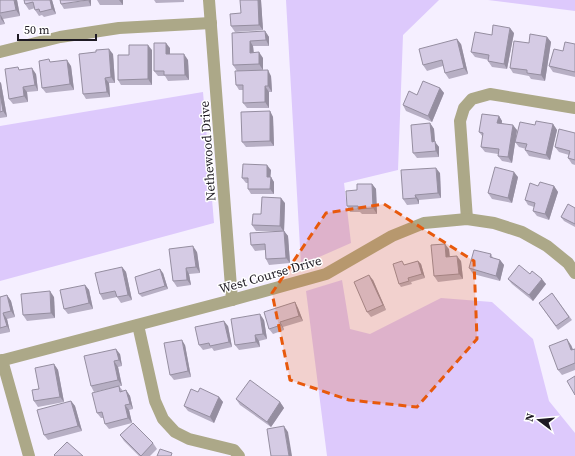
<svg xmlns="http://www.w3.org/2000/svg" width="575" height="456" font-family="'Source Serif 4',serif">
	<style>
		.green { fill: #ddc9fc }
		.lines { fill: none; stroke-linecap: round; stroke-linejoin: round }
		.street { stroke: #aca888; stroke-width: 12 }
		.wall { fill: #b7afc4 }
		.shaded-wall { fill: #958ea0 }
		.building { fill: #d5cbe4; stroke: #958ea0 }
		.marked { fill: #e8590c; fill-opacity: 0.2; stroke: #e8590c; stroke-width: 3; stroke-dasharray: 8 5; stroke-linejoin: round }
		.labels { text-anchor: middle; stroke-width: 3; stroke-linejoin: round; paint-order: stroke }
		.street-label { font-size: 13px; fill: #1e1a23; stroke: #fff }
	</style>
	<rect width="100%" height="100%" fill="#f5efff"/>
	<!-- green -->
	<g class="green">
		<polygon points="286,0 439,0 403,35 398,170 344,183 351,243 301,265"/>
		<polygon points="488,0 575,0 575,11"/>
		<polygon points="203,92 214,223 0,281 0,126"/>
		<polygon points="342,280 350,329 370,334 441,298 492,302 533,339 549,401 575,433 575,456 327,456 306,291"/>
	</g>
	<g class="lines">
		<!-- street -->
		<g class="street">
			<polyline points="209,0 232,300"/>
			<polyline points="0,52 60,37 119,28 211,23"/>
			<polyline points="467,219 460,121 464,108 472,99 490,94 575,108"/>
			<polyline points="138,325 155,401 163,419 175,432 189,439 234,450 239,456"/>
			<polyline points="2,360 29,456"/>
			<polyline points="0,361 232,300 326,274 392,236 424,223 467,219 494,223 522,232 547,246 568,263 575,273"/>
		</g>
	</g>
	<!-- wall -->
	<g class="wall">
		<polygon points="0,0 17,0 20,16 3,19 5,24 0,25"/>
		<polygon points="24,0 52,0 56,14 44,17 42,15 39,16 35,10 35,8 29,10 25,4"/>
		<polygon points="91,0 91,6 64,9 61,4"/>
		<polygon points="97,0 123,0 123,5 100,5"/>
		<polygon points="154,0 184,0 184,2 156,3"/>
		<polygon points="261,0 263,30 235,32 231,26 241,13"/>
		<polygon points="265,31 269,37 269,46 253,46 254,53 263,58 263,70 241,71 271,76 272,92 269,92 269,108 247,108 243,103 243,90 239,90 236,85 237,71 233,65 232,33"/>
		<polygon points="514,33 507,69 492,67 488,61 489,60 475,57 471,52 492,35"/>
		<polygon points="547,37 551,42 545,81 531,79 529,76 513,73 510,68 529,43"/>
		<polygon points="461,44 468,74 449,79 445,73 443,66 427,71 423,65"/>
		<polygon points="575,44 575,77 553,72 549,66 563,51"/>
		<polygon points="170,48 170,54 188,60 189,80 168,81 165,76 158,76 154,71"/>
		<polygon points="152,50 152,85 121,85 118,80"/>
		<polygon points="113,54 115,83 109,83 110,97 86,99 83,94"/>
		<polygon points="51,62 71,66 74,90 46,93 42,88"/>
		<polygon points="20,70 36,74 38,91 27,92 28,102 13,104 9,99"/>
		<polygon points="0,82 1,83 7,117 0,118"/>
		<polygon points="440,88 444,93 432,122 406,111 403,105 417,95"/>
		<polygon points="270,111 273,117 274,146 246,147 242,142"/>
		<polygon points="499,116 502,121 502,123 517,130 512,163 502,161 498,156 498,154 485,152 481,147 483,137 479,132"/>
		<polygon points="430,123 434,129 435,142 439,147 439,157 417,158 413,153"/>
		<polygon points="553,124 557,130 550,160 529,156 525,150 526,149 519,147 515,142 535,125"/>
		<polygon points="575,133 575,165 572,164 568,158 569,155 559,152 555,147"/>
		<polygon points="271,170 270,177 274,182 274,194 251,194 248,189 248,183 246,183 242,178"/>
		<polygon points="440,173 441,198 419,200 419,204 407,205 403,199"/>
		<polygon points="518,177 512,203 492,199 488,193"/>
		<polygon points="372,184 376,189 377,214 362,214 360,212 350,212 347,206 357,190"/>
		<polygon points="538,186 554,186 558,192 549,220 537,216 533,211 534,207 528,205 525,200"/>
		<polygon points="285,203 284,231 288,236 290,263 269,265 266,259 265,250 255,251 251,245 275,231 256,231 252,225 261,214"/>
		<polygon points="575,208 575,227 564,221 561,217"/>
		<polygon points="449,249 450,257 461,261 463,279 438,282 434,276"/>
		<polygon points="197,252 200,273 189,274 191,285 177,287 173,281"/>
		<polygon points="491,254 493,258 500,260 504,265 500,281 473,274 469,268"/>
		<polygon points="418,261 421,264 425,278 411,282 412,284 401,287 399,284 405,265"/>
		<polygon points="122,267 126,272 132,300 121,303 117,297 103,300 100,294"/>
		<polygon points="163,273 168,289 142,297 139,294"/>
		<polygon points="530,274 546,284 533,301 512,284 508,279"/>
		<polygon points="373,280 386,310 371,317 367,312"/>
		<polygon points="85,285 89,290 93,309 68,314 64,309"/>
		<polygon points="552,293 572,320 558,330 539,303"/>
		<polygon points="7,295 11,301 15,317 7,319 10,332 0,334 0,297"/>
		<polygon points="54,297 55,318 27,321 23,315"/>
		<polygon points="295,302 298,308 303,321 283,327 284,330 273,334 269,329"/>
		<polygon points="264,320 267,339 259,341 260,347 239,350 235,345"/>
		<polygon points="228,326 232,347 214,351 212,348 203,350 199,345"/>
		<polygon points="185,345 191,377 174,380 170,375"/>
		<polygon points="571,345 573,349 575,349 575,370 562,375 558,370"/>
		<polygon points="120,354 122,366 118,367 122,386 119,386 123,391 126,390 130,396 133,409 129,410 132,423 109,429 105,424 104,418 101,418 97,413 116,387 94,392 91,386"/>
		<polygon points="54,364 58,370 64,402 38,407 34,401 39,389"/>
		<polygon points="198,392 219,397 223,402 214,423 188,411 184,406"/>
		<polygon points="236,399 280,402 284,408 271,427 240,405"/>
		<polygon points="71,401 75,406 82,431 48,440 44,435"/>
		<polygon points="120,435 153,443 157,449 150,456 139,456 124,441"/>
	</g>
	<!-- shaded-wall -->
	<g class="shaded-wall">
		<polygon points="14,0 17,0 20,16 16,10"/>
		<polygon points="50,0 52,0 56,14 52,9"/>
		<polygon points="88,0 91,0 91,6"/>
		<polygon points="119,0 123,0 123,5"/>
		<polygon points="258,0 261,0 263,30 259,25"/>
		<polygon points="0,14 3,19 5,24 1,19"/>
		<polygon points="510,28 514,33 507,69 504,64"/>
		<polygon points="265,31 269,37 269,46 266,40"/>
		<polygon points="547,37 551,42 545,81 541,75"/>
		<polygon points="457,39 461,44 468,74 464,68"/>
		<polygon points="250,41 253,46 254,58 250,53"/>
		<polygon points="166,43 170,48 170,60 166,54"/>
		<polygon points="148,45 152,50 152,85 148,79"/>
		<polygon points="109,49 113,54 115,83 111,77"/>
		<polygon points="259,52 263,58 263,70 259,64"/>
		<polygon points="184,54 188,60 189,80 185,75"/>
		<polygon points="67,60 71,66 74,90 70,84"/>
		<polygon points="32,68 36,74 38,91 35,85"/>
		<polygon points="268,70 271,76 272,92 268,86"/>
		<polygon points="105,78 109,83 110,97 107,92"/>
		<polygon points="0,82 1,83 7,117 3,111 0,93"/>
		<polygon points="265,86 269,92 269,108 265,102"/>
		<polygon points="23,87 27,92 28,102 24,96"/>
		<polygon points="440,88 444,93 432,122 428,116"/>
		<polygon points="270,111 273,117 274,146 270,141"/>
		<polygon points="499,116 502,121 501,128 497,123"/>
		<polygon points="430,123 434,129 435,142 439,147 439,157 436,151 432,142"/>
		<polygon points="553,124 557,130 550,160 546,155"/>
		<polygon points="513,125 517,130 512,163 508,157"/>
		<polygon points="267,165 271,170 270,182 267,177"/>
		<polygon points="436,168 440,173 441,198 438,193"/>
		<polygon points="514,172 518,177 512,203 508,198"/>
		<polygon points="271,177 274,182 274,194 270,189"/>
		<polygon points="372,184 376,189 377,214 373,208"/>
		<polygon points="554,186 558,192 549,220 545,214"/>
		<polygon points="415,195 419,200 419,204 416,198"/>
		<polygon points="281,198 285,203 284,232 280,226"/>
		<polygon points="284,231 288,236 290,263 286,258"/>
		<polygon points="445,244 449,249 450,262 446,257"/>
		<polygon points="193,246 197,252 200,273 196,267"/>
		<polygon points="457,256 461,261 463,279 459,274"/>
		<polygon points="500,260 504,265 500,281 496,276"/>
		<polygon points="418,261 421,264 425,278 422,274"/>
		<polygon points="122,267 126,272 132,300 128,295"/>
		<polygon points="186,268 189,274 191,285 187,280"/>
		<polygon points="160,269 163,273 168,289 165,286"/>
		<polygon points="369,275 373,280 386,310 383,305"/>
		<polygon points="542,279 546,284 533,301 529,295"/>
		<polygon points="85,285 89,290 93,309 89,303"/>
		<polygon points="50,291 54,297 55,318 51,313"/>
		<polygon points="7,295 11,301 15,317 11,311"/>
		<polygon points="295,302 298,308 303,321 299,316"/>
		<polygon points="3,313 7,319 10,332 7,326"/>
		<polygon points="260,314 264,320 267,339 263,334"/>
		<polygon points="224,321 228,326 232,347 229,342"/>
		<polygon points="280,322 283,327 284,330 281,325"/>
		<polygon points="255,335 259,341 260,347 256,342"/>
		<polygon points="567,339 571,345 575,356 571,350"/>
		<polygon points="182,340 185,345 191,377 188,371"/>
		<polygon points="116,349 120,354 122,366 119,360"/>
		<polygon points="114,361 118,367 122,386 118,380"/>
		<polygon points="54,364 58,370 64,402 60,397"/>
		<polygon points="126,390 130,396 133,409 130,404"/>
		<polygon points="219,397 223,402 214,423 210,417"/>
		<polygon points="71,401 75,406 82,431 78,426"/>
		<polygon points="280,402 284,408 271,427 267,422"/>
		<polygon points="125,405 129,410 132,423 128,418"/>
		<polygon points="284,426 288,432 292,456 289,456"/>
	</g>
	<!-- building -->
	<g class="building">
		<polygon points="0,0 14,0 16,10 0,13"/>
		<polygon points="24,0 50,0 52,9 40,12 39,9 35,10 33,2 25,4"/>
		<polygon points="60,0 88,0 61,4"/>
		<polygon points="240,0 258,0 259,25 231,26 230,14 241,13"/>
		<polygon points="493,25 510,28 504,64 488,61 489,55 471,52 475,32 492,35"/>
		<polygon points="265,31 266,40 250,41 250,53 259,52 259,64 233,65 232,33"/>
		<polygon points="530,34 547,37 541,75 527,73 527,70 510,68 514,41 529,43"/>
		<polygon points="457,39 464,68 445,73 442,60 423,65 419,49"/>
		<polygon points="565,42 575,44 575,72 549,66 554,49 563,51"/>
		<polygon points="154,43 166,43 166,54 184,54 185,75 164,75 164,71 154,71"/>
		<polygon points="129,45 148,45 148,79 118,80 118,55 129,55"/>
		<polygon points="109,49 111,77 105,78 107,92 83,94 79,54 96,52 96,50"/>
		<polygon points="49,59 50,62 67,60 70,84 42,88 39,61"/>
		<polygon points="18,67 19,70 32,68 35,85 23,87 24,96 9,99 5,69"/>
		<polygon points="268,70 268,86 265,86 265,102 243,103 243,85 236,85 235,71"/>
		<polygon points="423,81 440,88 428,116 403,105 409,91 417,95"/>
		<polygon points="0,93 3,111 0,112"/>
		<polygon points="270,111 270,141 242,142 241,112"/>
		<polygon points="482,114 499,116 497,123 513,125 508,157 498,156 499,149 481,147 483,133 479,132"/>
		<polygon points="536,121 553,124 546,155 525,150 527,144 515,142 520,122 535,125"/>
		<polygon points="430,123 432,142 435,141 436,151 413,153 411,125"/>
		<polygon points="559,129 575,133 575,160 568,158 570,151 555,147"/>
		<polygon points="243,164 267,165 267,177 271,177 270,189 248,189 248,178 242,178"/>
		<polygon points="495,167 514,172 508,198 488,193"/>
		<polygon points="436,168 438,193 415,195 416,198 403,199 401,170"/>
		<polygon points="540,182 554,186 545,214 533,211 535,203 525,200 530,183 538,186"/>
		<polygon points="357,184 372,184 373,208 358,209 358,206 347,206 346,191 357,190"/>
		<polygon points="262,197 281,198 280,226 252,225 253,214 261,214"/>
		<polygon points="568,204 575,208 575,224 561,217"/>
		<polygon points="284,231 286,258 266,259 265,244 251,245 250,233"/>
		<polygon points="445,244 446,257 457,256 459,274 434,276 431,245"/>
		<polygon points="193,246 196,267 186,268 187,280 173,281 169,249"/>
		<polygon points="474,250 491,254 490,257 500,260 496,276 469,268"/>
		<polygon points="402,261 404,265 418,261 422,274 408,278 409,281 399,284 393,264"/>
		<polygon points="519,265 530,274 532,271 542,279 529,295 508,279"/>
		<polygon points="122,267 128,295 117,297 115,291 100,294 95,273"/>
		<polygon points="160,269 165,286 139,294 135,277"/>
		<polygon points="369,275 383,305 367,312 354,282"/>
		<polygon points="85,285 89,303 64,309 60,290"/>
		<polygon points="50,291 51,313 23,315 21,294"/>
		<polygon points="552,293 569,317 556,326 539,303"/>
		<polygon points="7,295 11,311 3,313 7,326 0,328 0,297"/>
		<polygon points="295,302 299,316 280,322 281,325 269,329 264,312"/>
		<polygon points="260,314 263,334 255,335 256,342 235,345 231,319"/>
		<polygon points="224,321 229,342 210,346 209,343 199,345 195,327"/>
		<polygon points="567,339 571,350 575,349 575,363 558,370 549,346"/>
		<polygon points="182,340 188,371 170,375 164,343"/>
		<polygon points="116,349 119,360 114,361 118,380 91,386 84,356"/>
		<polygon points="54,364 60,397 34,401 32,390 39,389 35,368"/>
		<polygon points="575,376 575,395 567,381"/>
		<polygon points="250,380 280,402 267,422 236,399"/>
		<polygon points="119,386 120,392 126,390 130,404 125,405 128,418 105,424 102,412 97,413 92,393"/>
		<polygon points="200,388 219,397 210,417 184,406 191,389 198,392"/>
		<polygon points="71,401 78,426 44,435 37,410"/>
		<polygon points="133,423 153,443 141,456 120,435"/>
		<polygon points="284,426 289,456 271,456 267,429"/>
		<polygon points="67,442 83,456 55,456 54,455"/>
		<polygon points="160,449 172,453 171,456 157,456"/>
	</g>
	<!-- marked area -->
	<path class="marked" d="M 384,204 L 474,261 L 477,339 L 417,407 L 349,400 L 290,380 L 272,293 L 326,213 Z"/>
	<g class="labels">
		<!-- street labels -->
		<g class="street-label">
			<text transform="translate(207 151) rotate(-94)" y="5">Nethewood Drive</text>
			<text transform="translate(270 274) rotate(-16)" y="5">West Course Drive</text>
		</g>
	</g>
	<!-- north arrow -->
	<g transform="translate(539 420) rotate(286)" stroke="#ffffff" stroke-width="3" paint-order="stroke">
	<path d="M0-3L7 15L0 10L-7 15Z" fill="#1e1a23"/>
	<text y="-6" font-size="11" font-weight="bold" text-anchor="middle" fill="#1e1a23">N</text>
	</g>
	<!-- scale -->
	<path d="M18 34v6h78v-6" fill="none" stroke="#1e1a23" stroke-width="2"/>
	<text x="24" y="34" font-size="12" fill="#1e1a23" stroke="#ffffff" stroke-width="3" paint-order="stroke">50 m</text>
</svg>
